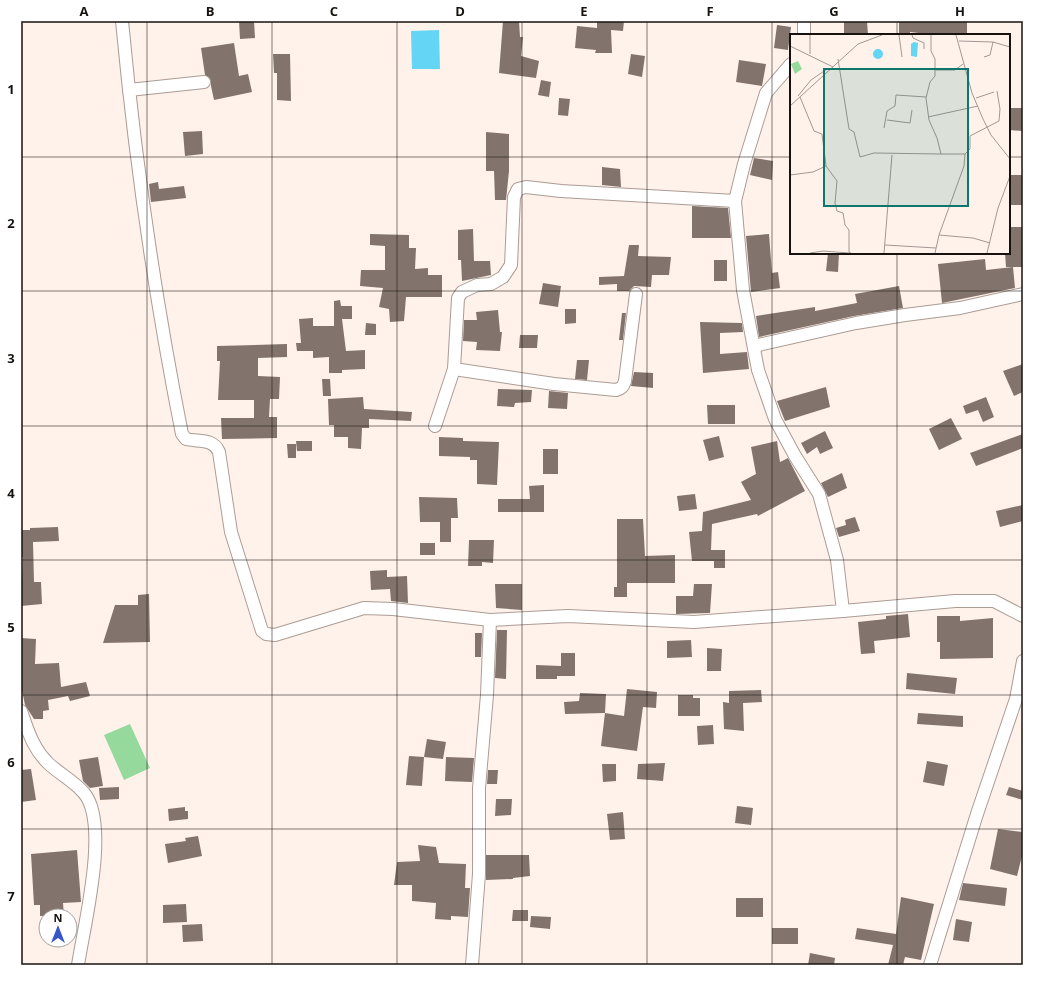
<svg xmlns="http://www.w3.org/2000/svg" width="1044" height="986" font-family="'Open Sans',sans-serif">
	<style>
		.green { fill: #95da9c }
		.water { fill: #65d5f6 }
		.building { fill: #82746d }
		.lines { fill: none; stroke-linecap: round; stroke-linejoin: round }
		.minor-casing { stroke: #ab9c94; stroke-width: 14 }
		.minor { stroke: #fff; stroke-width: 12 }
		.grid { fill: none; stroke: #17120f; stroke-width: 1; stroke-opacity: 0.55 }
		.inset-road { fill: none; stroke: #a29893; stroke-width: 1 }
		.view { fill: #0f766e; fill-opacity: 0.15; stroke: #0f766e; stroke-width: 2 }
		.inset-edge { fill: none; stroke: #17120f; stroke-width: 2 }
		.neatline { fill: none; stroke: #17120f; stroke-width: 1.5 }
		.grid-label { font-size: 13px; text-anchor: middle; font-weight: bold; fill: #17120f }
	</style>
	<rect width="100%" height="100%" fill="#fff2eb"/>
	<!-- green -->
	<polygon class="green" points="130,724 150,768 124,780 104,735"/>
	<!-- water -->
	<polygon class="water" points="439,30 440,69 412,69 411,31"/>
	<!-- building -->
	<g class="building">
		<polygon points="239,21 254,21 255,38 240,39"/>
		<polygon points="503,21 519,21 520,37 523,37 521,56 539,61 536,78 499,73"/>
		<polygon points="597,21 624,21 623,31 611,30 612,53 595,53 596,50 575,48 577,26 597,28"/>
		<polygon points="844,21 867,21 868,35 844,35"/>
		<polygon points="899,21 967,22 967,35 935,35 910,32 910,35 899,35"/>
		<polygon points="777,25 791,27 788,50 774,48"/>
		<polygon points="234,43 239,76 248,74 252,92 214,100 211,86 211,81 205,75 201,48"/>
		<polygon points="273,54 290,54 291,101 277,100 277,73 274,73"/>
		<polygon points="631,54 645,56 642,77 628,74"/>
		<polygon points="739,60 766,64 762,86 736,82"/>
		<polygon points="541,80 551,82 549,97 538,95"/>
		<polygon points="559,98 570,99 568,116 558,115"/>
		<polygon points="1009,108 1023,108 1023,131 1009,130"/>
		<polygon points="202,131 203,154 185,156 183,132"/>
		<polygon points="486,132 509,134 509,171 506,200 495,200 494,171 486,171"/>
		<polygon points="754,158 773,161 772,180 750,175"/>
		<polygon points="602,167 620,169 621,187 602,185"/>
		<rect x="1009" y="175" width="14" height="30"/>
		<polygon points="158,182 159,189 184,186 186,198 151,202 149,184"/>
		<polygon points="692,206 728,208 731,238 692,238"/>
		<polygon points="1009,227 1023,227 1023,267 1006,267 1005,253 1009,253"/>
		<polygon points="473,229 474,261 490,261 491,275 462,281 461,260 458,260 458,230"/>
		<polygon points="370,234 409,235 409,248 416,248 415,269 428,268 428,275 442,275 442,297 406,297 404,321 390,322 389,309 379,307 383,288 360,286 361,270 385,270 385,246 370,245"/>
		<polygon points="769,234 772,273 778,272 780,288 751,292 746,236"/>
		<polygon points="629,245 639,245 638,256 671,257 669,275 652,275 651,287 634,286 629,291 617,291 617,284 599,285 599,277 624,276"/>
		<polygon points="828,253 839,253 838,272 826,271"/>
		<polygon points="985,259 986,270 1013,267 1015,288 942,303 938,264"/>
		<rect x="714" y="260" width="13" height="21"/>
		<polygon points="543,283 561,286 558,307 539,304"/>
		<polygon points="899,286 903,308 854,316 759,337 756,316 815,307 815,311 857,303 855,294"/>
		<polygon points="340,300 341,306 352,306 352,319 342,319 346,351 365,350 365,369 342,370 342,373 329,373 329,357 313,358 313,351 297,351 296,343 301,343 299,319 313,318 313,326 334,326 334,301"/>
		<polygon points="565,309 576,309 576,323 565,324"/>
		<polygon points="498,310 500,332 502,332 500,351 476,350 477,342 463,341 464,320 477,320 476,312"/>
		<polygon points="622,313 626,313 623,340 619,340"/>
		<polygon points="700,322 742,323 743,332 720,333 720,354 747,352 749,369 703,373"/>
		<polygon points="366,323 376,324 376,335 365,335"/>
		<polygon points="520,335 538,335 537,348 519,348"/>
		<polygon points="287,344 287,357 258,358 258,376 280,377 279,399 270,399 269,417 277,417 277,438 222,439 221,418 254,418 254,400 218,400 220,361 217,361 217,346"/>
		<polygon points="577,360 589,360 587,380 575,379"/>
		<polygon points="1023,364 1023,392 1014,396 1003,371"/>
		<polygon points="634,372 653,373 653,388 631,386"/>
		<polygon points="322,379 330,379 331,396 323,396"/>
		<polygon points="826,387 830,407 785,421 777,401"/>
		<polygon points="498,389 532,390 531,402 515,403 514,407 497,406"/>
		<polygon points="549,391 568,393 567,409 548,408"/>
		<polygon points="363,397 364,409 412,412 411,421 369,419 369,428 362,428 361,449 348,448 348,437 334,437 334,425 329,425 328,399"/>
		<polygon points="986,397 994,417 983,422 978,410 966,414 963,406"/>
		<polygon points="707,405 735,405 735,424 708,424"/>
		<polygon points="951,418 962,439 939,450 929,429"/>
		<polygon points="825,431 833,448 820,454 817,447 807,454 801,443"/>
		<polygon points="1023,434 1023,448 976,466 970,453"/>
		<polygon points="719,436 724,457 709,461 703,440"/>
		<polygon points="439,437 463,438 463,441 499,442 497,485 477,484 477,460 470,460 470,457 439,456"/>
		<polygon points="296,441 312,441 312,451 297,451"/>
		<polygon points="777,441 780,462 788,458 805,491 758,516 757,514 712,524 711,550 725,550 725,568 714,568 714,561 692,561 689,532 702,531 703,512 751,500 741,482 756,474 751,447"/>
		<polygon points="287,444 296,444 296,458 288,458"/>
		<rect x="543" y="449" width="15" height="25"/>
		<polygon points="842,473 847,488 828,497 821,483"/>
		<polygon points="544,485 544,512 498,512 498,499 530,499 529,486"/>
		<polygon points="695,494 697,509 679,511 677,496"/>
		<polygon points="419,497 457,498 458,518 451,518 451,542 440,542 440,522 420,522"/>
		<polygon points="1023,505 1023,521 1000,527 996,511"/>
		<polygon points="855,517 860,531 839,537 836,528 846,525 845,520"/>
		<polygon points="617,519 643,519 645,556 675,555 675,583 627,583 627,597 614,597 614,587 617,587"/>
		<polygon points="58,527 59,541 33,542 34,582 41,582 42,604 21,606 23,557 21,557 21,530 30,530 30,528"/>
		<polygon points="469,540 494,540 493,563 482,562 482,566 468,566"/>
		<rect x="420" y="543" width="15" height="12"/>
		<polygon points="387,570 387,577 407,576 408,603 391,601 390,589 371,590 370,571"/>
		<polygon points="495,584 522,584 522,610 496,608"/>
		<polygon points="694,584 712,584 710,613 676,614 676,596 693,596"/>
		<polygon points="149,594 150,642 103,643 115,605 138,605 138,595"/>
		<polygon points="908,614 910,637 874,641 875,653 861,654 858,622 886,619 886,616"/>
		<polygon points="937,616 960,616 960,621 993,618 993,658 940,659 940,642 937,642"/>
		<polygon points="497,630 507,630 506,679 495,678"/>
		<polygon points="475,633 482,633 481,657 475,657"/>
		<polygon points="21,638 36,639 35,664 59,663 61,687 86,682 90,696 70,701 68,696 48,700 49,710 43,711 43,719 34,719 25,705 22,690"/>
		<polygon points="691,640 692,657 667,658 667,641"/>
		<polygon points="707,648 722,649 721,671 707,671"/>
		<polygon points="561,653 575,653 575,676 557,676 557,679 536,679 536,665 561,666"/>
		<polygon points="907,673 957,678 955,694 906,689"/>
		<polygon points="627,689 657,692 656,708 643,707 637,751 601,746 605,713 624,716"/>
		<polygon points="761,690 762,702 743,703 744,731 724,729 723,702 729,703 729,691"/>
		<polygon points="580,693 606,694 605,713 565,714 564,702 579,701"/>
		<polygon points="678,695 693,695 693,698 700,698 700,716 678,716"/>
		<polygon points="918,713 963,716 963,727 917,724"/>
		<polygon points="713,725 714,744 698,745 697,726"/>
		<polygon points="427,739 446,742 443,759 424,757"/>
		<polygon points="409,756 424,757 422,786 406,785"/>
		<polygon points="98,757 103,786 90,788 83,781 79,760"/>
		<polygon points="446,757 474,758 472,782 445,781"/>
		<polygon points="927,761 948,765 944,786 923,782"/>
		<polygon points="665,763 663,781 637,779 638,764"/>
		<polygon points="602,764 616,764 616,781 603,782"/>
		<polygon points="31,769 36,800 21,802 21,770"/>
		<polygon points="488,770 498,770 497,784 487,784"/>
		<polygon points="119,787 119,799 100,800 99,788"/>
		<polygon points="1009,787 1023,791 1023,800 1006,795"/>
		<polygon points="496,799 512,799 511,815 495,816"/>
		<polygon points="737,806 753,808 751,825 735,823"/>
		<polygon points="185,807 185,811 188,811 188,819 169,821 168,809"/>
		<polygon points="623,812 625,839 610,840 607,814"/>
		<polygon points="998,829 1023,832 1023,852 1017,876 990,869"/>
		<polygon points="198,836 202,856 168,863 165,844 186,841 185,838"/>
		<polygon points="418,845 436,847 439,863 466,864 465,888 470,888 468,917 451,916 451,920 435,919 436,903 412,901 412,885 394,885 397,862 420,861"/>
		<polygon points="77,850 81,902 63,903 64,916 40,916 40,905 34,905 31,854"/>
		<polygon points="486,855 529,855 530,876 513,878 513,879 486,880"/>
		<polygon points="963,883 1007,888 1005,906 959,900"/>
		<polygon points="901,897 934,904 921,960 905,957 903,965 888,965 893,945 855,939 857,928 896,934"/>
		<rect x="736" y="898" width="27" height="19"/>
		<polygon points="186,904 187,922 163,923 163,905"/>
		<polygon points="513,910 528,910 528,921 512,921"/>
		<polygon points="531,916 551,917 550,929 530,927"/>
		<polygon points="956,919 972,922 969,942 953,940"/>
		<polygon points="202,924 203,941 183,942 182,925"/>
		<rect x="772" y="928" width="26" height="16"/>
		<polygon points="810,953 835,958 834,965 808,965"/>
	</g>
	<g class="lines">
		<defs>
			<g id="minor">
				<path d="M 122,21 C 135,159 155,298 182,434 L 186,439 C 199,442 213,438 219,452 L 231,532 L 262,631 L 266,634 L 275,635 L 364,608 L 393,609 L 490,620 L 568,616 L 694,622 L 843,611 L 837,560 L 819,494 L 795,456 L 775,419 L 758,370 L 743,290 L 735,201 L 744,164 L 766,93 L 791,64"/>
				<polyline points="804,35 804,21"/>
				<polyline points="129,90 204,82"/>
				<polyline points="754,346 856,323 905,315 960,308 1023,294"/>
				<path d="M 454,369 L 554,384 L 616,390 C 622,388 623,387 625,381 L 636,294"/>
				<polyline points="435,426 454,369 458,298 462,292 477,285 491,284 503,277 511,265 514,197 518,189 526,187 561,191 735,201"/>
				<polyline points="843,611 955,601 994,601 1023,616"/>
				<path d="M 21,711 C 28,731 33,749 49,764 C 60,774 75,782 84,793 C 110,824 84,925 78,965"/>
				<polyline points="472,965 479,874 479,788 487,695 490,620"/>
				<polyline points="930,965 977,814 1016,699 1023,661"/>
			</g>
		</defs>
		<!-- minor casing -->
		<use href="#minor" class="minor-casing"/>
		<!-- minor -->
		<use href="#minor" class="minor"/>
	</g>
	<!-- grid -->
	<path class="grid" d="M 147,21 L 147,965M 272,21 L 272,965M 397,21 L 397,965M 522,21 L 522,965M 647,21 L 647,965M 772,21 L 772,965M 897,21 L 897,35M 21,157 L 791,157M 1009,157 L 1023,157M 897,253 L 897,965M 21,291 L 1023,291M 21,426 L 1023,426M 21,560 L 1023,560M 21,695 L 1023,695M 21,829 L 1023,829"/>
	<!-- overview -->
	<g transform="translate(790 34)">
		<rect width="220" height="220" fill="#fff2eb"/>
		<path d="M 8,27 L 12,35 L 5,40 L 1,30 Z" fill="#95da9c"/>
		<path d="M 124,8 L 128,9 L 127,23 L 121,22 L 121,10 ZM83 20a5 5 0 1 1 10 0a5 5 0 1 1-10 0Z" fill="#65d5f6"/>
		<path class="inset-road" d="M 109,1 L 112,23M 122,1 L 123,4 L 134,9 L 134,15M 166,1 L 182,59 L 193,85 L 201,101 L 220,125M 169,7 L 203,8 L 220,13M 0,12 L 43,33M 20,20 L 20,1M 194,23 L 200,21 L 203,8M 48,25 L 59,95 L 64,98 L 70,123 L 84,119 L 151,120 L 147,104 L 139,86 L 136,64 L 140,48 L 145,42 L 145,25 L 141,17 L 141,1M 145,36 L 165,36 L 173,30M 8,62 L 21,46 L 37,35M 10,63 L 24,97 L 32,100 L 36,132 L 47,147 L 45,169 L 47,177 L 53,179 L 55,191 L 59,196 L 59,218 L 61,219M 186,64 L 204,58M 0,72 L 68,10 L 92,1M 138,83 L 188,72M 97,86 L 120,89 L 122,76M 94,94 L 97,77 L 105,72 L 106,61 L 136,63M 151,120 L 175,120M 0,141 L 23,138 L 36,132M 149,201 L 183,204 L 200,209M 95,211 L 146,214M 20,219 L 33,217 L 59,219M 94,219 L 102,121M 145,219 L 149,201 L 174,132 L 175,120 L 180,115 L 180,102 L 209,87 L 210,75 L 207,57M 197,219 L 208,174 L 220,142"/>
		<path class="view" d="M 34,35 L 178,35 L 178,172 L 34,172 Z"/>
		<rect width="220" height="220" class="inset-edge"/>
	</g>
	<!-- border -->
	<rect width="1044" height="986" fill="none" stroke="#ffffff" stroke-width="44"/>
	<!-- north arrow -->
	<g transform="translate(58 928)"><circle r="19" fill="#ffffff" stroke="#a2a09f"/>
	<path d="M0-3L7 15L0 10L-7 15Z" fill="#3757c9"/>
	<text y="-6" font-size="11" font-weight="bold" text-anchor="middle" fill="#17120f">N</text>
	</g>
	<rect x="22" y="22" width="1000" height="942" class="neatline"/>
	<g class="grid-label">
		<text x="84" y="16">A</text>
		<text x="210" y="16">B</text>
		<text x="334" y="16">C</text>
		<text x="460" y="16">D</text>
		<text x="584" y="16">E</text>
		<text x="710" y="16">F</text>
		<text x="834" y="16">G</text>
		<text x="960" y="16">H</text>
		<text x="11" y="94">1</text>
		<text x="11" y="228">2</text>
		<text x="11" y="363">3</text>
		<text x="11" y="498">4</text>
		<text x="11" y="632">5</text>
		<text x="11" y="767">6</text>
		<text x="11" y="901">7</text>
	</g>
</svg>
